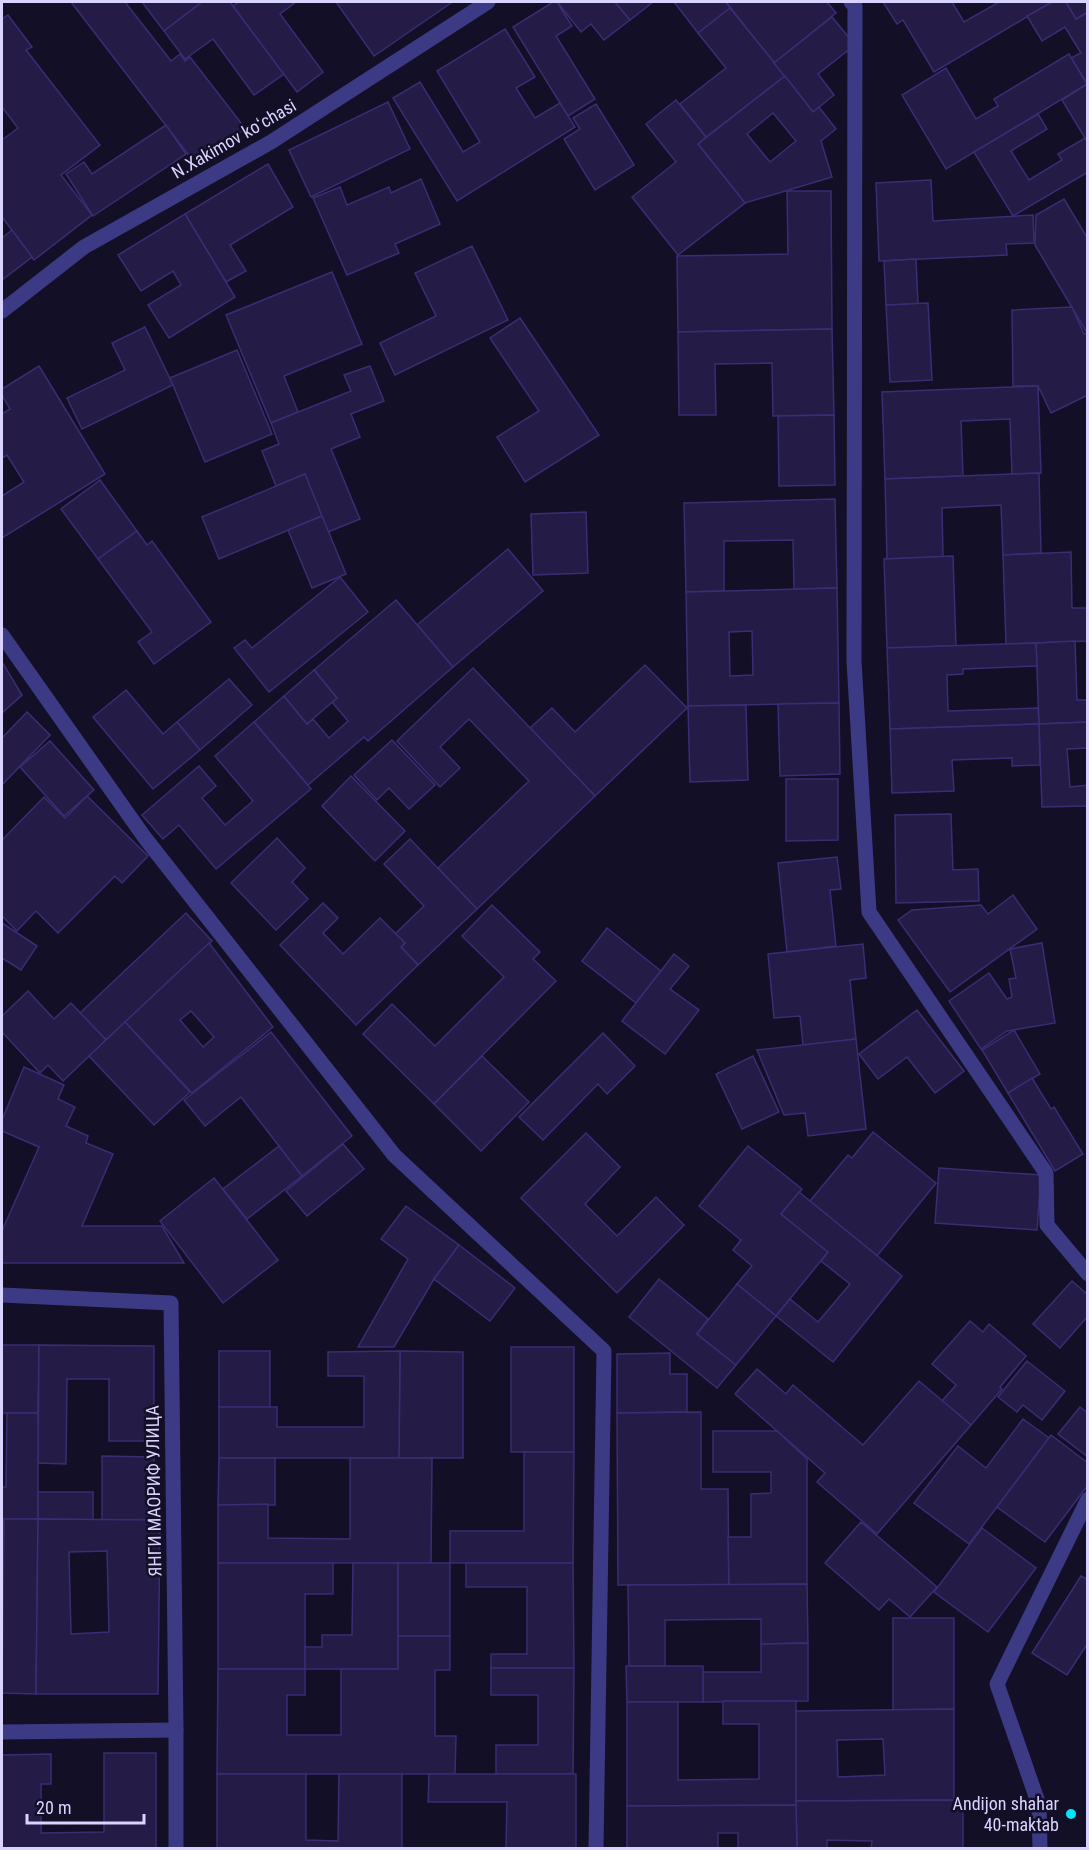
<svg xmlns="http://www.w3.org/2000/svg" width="1089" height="1850" font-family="'Roboto Condensed',sans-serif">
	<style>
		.building { fill: #241b47; stroke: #3b2d73; stroke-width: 1.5; fill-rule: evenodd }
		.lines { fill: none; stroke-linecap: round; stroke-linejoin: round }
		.street { stroke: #3d3a85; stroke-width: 15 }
		.poi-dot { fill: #00e5ff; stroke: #130f26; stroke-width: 2 }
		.labels { text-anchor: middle; stroke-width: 5; stroke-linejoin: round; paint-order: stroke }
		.street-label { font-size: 18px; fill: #d9d4ff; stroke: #130f26 }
		.poi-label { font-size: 18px; fill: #d9d4ff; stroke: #130f26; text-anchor: end }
	</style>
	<rect width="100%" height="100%" fill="#130f26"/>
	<!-- building -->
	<g class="building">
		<polygon points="71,2 125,2 171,61 180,54 185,61 190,57 245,128 197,166"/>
		<polygon points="142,2 202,2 164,31"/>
		<polygon points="202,2 230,2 284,74 254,95 213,39 185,59 164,31"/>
		<polygon points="239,2 296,2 280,14 323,72 297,92 233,6"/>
		<polygon points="336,2 450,2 451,3 374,56"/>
		<polygon points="553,2 557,2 572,26 556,36 595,99 568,116 513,27"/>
		<polygon points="561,2 615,2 630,20 604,40 591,24 581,32 558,3"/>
		<polygon points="615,2 653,2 630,20"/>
		<polygon points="674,2 726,2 730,8 698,33"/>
		<polygon points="726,2 827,2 836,13 774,63"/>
		<polygon points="883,2 952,2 964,22 999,2 1052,2 934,72 903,20 897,24"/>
		<polygon points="1052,2 1066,2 1076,19 1088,12 1087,84 1071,58 1081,53 1065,27 1042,41 1027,16"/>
		<polygon points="1066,2 1088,2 1088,12 1076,19"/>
		<polygon points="730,8 785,76 706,137 680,104 726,68 698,33"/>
		<polygon points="8,15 32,47 26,50 100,145 61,175 92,215 34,260 2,217 2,140 18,128 2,107 2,19"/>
		<polygon points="832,17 855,45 818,74 834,95 813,112 774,63"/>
		<polygon points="505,29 535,77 516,88 535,118 560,103 575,127 457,201 393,98 420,82 463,152 480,142 437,71"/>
		<polygon points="1069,54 1087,84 946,169 902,95 946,68 976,119 998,106 994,99"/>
		<path d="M 785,76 L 813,112 L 819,107 L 836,129 L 821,141 L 832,177 L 745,203 L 698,144 ZM 773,113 L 796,141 L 770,162 L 747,134 Z"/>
		<polygon points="1087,84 1088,85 1088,143 1062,100"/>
		<polygon points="676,100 706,137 698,144 745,203 678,255 632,197 676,162 646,124"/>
		<polygon points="388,102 410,149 311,197 289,150"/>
		<polygon points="596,104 634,165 595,190 564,139 580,129 573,118"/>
		<polygon points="1038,114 1047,129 1011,151 1029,180 1062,160 1058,154 1085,138 1088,143 1088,172 1013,216 974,152"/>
		<polygon points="166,125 186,154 93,216 66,174 84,162 92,174"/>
		<polygon points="268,164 293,207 230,245 246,271 226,282 185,214"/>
		<polygon points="421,179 440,224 395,244 399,253 347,275 313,198 340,187 347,205 389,187 391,193"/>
		<polygon points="931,180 933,221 1033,215 1034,243 1006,244 1007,255 879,261 876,183"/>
		<polygon points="787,191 831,191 832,329 678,332 677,256 788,254"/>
		<polygon points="1064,199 1088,239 1087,333 1035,245 1036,215"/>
		<polygon points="185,214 235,297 169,338 148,305 181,285 173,271 141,291 118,255"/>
		<polygon points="12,230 32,257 2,280 2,238"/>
		<polygon points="472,246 508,320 395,375 380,343 436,316 415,273"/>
		<polygon points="916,259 918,304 886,305 884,261"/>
		<polygon points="332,272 362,344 284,376 298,412 271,423 226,315"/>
		<polygon points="928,303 932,380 890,382 886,305"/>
		<polygon points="1072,307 1084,334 1088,333 1088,395 1051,413 1038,386 1013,386 1012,310"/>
		<polygon points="520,318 599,435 525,482 497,437 539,411 490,338"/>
		<polygon points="145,327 173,385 82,429 67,398 125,370 112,343"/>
		<polygon points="832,329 834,415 773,416 772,363 715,364 716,415 679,415 678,332"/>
		<polygon points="237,350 272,434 205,462 170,378"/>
		<polygon points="39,366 105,474 2,538 2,496 24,482 7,455 2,458 2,414 10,409 2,395 2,389"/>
		<polygon points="370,366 384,401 351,414 360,437 331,449 360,519 328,532 305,474 276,486 262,451 279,444 271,423 351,391 344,375"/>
		<polygon points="1038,386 1041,473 1012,474 1010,419 961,421 963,476 885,479 882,392"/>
		<polygon points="834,415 835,485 779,486 778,416"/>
		<polygon points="1039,473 1041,553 1003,555 1001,505 942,508 943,557 887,559 885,479"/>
		<polygon points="305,474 322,516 219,559 202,517"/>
		<polygon points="100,480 137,531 98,559 61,509"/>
		<polygon points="835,499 837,588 794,589 793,540 724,541 724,591 686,592 684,503"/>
		<polygon points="586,512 588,573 533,575 531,514"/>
		<polygon points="322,516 346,574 312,588 288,530"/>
		<polygon points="137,531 147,545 152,541 211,622 154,664 138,642 152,632 98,559"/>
		<polygon points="508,549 543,591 453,667 417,625"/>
		<polygon points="1071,552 1072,608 1088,608 1088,641 1006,644 1003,555"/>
		<polygon points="953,556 956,646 887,648 884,559"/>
		<polygon points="340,577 368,612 269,692 234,648 245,640 252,648"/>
		<path d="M 837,588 L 839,703 L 688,706 L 686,592 ZM 752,631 L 753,675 L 730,676 L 729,632 Z"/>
		<polygon points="396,600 453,667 368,741 364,737 308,785 254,722 284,696 307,724 313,719 329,738 348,721 332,702 337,698 314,670"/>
		<polygon points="1075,641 1077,700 1088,700 1088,722 1039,724 1036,643"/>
		<polygon points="1036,643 1037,666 963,669 963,674 947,675 948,711 1038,708 1039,724 890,729 887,648"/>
		<polygon points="2,662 22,695 2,713"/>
		<polygon points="645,665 687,708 595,796 530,728 552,708 575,732"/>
		<polygon points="473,668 595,796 477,909 438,868 529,781 469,719 440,747 460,768 440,787 397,741"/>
		<polygon points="314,670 337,698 307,724 284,696"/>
		<polygon points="229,679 252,705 200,750 177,722"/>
		<polygon points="126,690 163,734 177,722 200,750 153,789 93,717"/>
		<polygon points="839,703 840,774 780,776 778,704"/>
		<polygon points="746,705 748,780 690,782 688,706"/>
		<polygon points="27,712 50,735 2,785 2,738"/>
		<polygon points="254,722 311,789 216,869 179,825 163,839 142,815 199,766 216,786 202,798 225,825 253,801 215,756"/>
		<polygon points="1088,722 1088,748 1067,749 1070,787 1088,785 1088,806 1042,807 1039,724"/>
		<polygon points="1039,724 1040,765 1012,766 1012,758 952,760 954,791 892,793 890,729"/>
		<polygon points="392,740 435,785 409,809 389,788 377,800 354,775"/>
		<polygon points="50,741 94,790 64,816 20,767"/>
		<polygon points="351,776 405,831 375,861 322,806"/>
		<polygon points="786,779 838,779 838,840 786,841"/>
		<polygon points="87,796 148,856 122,883 115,876 58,933 36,911 17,931 2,916 2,840 44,797 65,818"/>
		<polygon points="951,814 953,870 978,869 979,901 896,903 895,815"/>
		<polygon points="277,838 305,868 292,882 308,899 276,930 231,883"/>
		<polygon points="410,839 477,909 418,965 401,947 405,943 395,934 424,906 384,864"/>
		<polygon points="837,857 841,889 830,890 836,946 787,952 778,863"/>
		<polygon points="1013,895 1037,929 950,992 898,920 912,910 981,905 988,914"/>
		<polygon points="323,903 338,918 323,933 343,954 380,918 405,943 401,947 418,965 356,1025 280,945"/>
		<polygon points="492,905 540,952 533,959 556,981 434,1104 363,1034 392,1004 435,1046 504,977 462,936"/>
		<polygon points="186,913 212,941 106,1040 80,1013"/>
		<polygon points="2,923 37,946 21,970 2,958"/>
		<polygon points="607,928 661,971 636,1003 582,961"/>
		<path d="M 209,943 L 273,1027 L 192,1093 L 125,1022 ZM 191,1011 L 214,1037 L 203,1047 L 180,1020 Z"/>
		<polygon points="1042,943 1055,1023 1007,1031 981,1049 949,1001 989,973 1007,999 1012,997 1009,979 1016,978 1010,949"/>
		<polygon points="863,944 866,978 850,980 856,1039 803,1045 800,1016 774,1018 768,954"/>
		<polygon points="674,954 689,966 670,989 699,1010 665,1054 622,1021"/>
		<polygon points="28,991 54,1019 71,1003 106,1040 63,1081 48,1065 40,1073 2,1032 2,1016"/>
		<polygon points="917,1010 964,1071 935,1093 907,1057 878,1079 859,1054"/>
		<polygon points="125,1022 190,1092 154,1125 89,1056"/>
		<polygon points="1014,1030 1040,1074 1008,1093 982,1050"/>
		<polygon points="271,1032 352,1136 302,1176 241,1097 205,1126 184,1100"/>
		<polygon points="603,1033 635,1066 607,1094 598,1084 543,1140 519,1117"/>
		<polygon points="856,1039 866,1129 808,1136 805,1113 784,1115 757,1050"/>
		<polygon points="482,1056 529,1102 481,1151 434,1104"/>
		<polygon points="753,1056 779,1112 742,1129 716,1074"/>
		<polygon points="24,1067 64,1085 58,1099 75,1107 66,1126 88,1136 86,1143 113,1154 82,1226 162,1226 184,1263 2,1263 2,1231 39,1147 2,1131 2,1120"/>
		<polygon points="1032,1078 1051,1109 1054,1107 1083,1154 1055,1171 1008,1093"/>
		<polygon points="873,1132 936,1183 877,1256 810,1201 848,1155 852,1158"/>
		<polygon points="586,1133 620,1167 585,1204 617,1236 656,1197 684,1225 617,1293 521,1198"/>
		<polygon points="343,1144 364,1169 307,1216 286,1191"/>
		<polygon points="279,1146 302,1176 247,1219 223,1189"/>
		<polygon points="748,1146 802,1189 781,1214 828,1252 776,1316 737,1284 752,1266 733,1250 741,1240 699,1206"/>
		<polygon points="939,1168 1041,1175 1037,1230 935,1223"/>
		<polygon points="214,1178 278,1260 223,1303 160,1221"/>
		<polygon points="799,1192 902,1276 833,1362 776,1316 790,1299 818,1322 850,1284 821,1261 828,1252 781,1214"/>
		<polygon points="406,1206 459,1245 434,1279 394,1347 358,1347 408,1259 381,1239"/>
		<polygon points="459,1245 515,1288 490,1321 434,1279"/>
		<polygon points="659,1279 708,1319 697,1334 736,1365 717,1388 629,1317"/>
		<polygon points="1072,1281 1088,1295 1088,1316 1060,1348 1033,1324"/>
		<polygon points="737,1284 776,1316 736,1365 697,1334"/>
		<polygon points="970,1321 983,1332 989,1324 1026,1356 1000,1387 1002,1389 971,1425 942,1401 956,1385 932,1364"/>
		<polygon points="2,1345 39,1345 38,1413 2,1413"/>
		<polygon points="39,1345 154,1346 154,1441 109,1441 109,1379 67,1379 66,1464 38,1463"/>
		<rect x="511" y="1347" width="63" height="105"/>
		<rect x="219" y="1351" width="51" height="56"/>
		<polygon points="400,1351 463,1352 463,1458 399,1458"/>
		<polygon points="400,1351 399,1458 219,1458 219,1407 277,1407 277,1427 364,1427 364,1376 328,1376 328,1352"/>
		<polygon points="670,1353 670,1374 687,1374 687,1412 617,1413 617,1354"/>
		<polygon points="1027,1361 1065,1391 1042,1420 1023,1405 1017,1412 998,1397"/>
		<polygon points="757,1369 786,1394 793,1385 863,1445 919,1381 971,1425 877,1534 817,1482 825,1473 735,1394"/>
		<polygon points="1080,1407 1088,1413 1088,1457 1058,1434"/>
		<polygon points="701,1412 701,1489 728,1489 729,1585 618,1585 617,1413"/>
		<polygon points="7,1413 38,1413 38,1519 2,1519 2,1487 6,1487"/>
		<polygon points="1023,1419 1049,1438 969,1544 914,1503 958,1446 986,1468"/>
		<polygon points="713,1431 777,1431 807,1459 807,1584 729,1585 728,1537 751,1537 751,1494 771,1493 771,1472 713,1472"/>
		<polygon points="1051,1435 1088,1463 1088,1485 1045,1542 997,1507"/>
		<polygon points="524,1452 574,1452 573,1563 450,1563 450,1531 524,1531"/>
		<polygon points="102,1456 154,1457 154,1520 102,1520"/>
		<polygon points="219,1458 275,1458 275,1505 218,1505"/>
		<polygon points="350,1458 432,1458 431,1563 218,1563 218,1505 268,1504 268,1538 350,1539"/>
		<polygon points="38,1492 93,1492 93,1520 38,1519"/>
		<rect x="2" y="1519" width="2" height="37"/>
		<polygon points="4,1519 38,1519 36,1694 2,1693"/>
		<path d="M 38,1519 L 160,1520 L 158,1694 L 36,1694 ZM 107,1551 L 109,1632 L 71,1634 L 69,1552 Z"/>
		<polygon points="861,1522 937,1587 910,1617 889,1599 879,1610 825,1563"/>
		<polygon points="982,1528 1036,1568 988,1632 934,1592"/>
		<polygon points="218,1563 333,1563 333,1594 305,1594 305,1669 218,1669"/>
		<polygon points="353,1563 398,1563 398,1669 305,1669 305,1647 322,1647 322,1635 352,1635"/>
		<rect x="398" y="1563" width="52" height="73"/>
		<polygon points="466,1563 573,1563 574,1668 491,1668 491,1654 527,1654 527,1587 466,1587"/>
		<polygon points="1081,1576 1088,1580 1088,1643 1067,1675 1032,1653"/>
		<polygon points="807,1584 808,1643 761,1644 761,1619 665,1620 665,1666 629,1666 628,1585"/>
		<polygon points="893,1618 954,1618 954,1709 893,1710"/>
		<polygon points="398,1636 450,1636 450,1670 435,1670 435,1736 456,1736 455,1774 217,1774 218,1669 305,1669 305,1695 287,1695 287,1735 341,1735 341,1669 398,1669"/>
		<polygon points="808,1643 808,1701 703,1702 703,1672 761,1672 761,1644"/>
		<polygon points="626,1666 703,1666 703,1702 627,1702"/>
		<polygon points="491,1668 574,1668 573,1774 496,1774 496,1745 538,1745 538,1695 491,1695"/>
		<polygon points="723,1701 796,1701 796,1805 627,1806 627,1702 678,1702 678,1780 759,1779 759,1724 723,1724"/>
		<path d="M 954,1709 L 954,1800 L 796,1801 L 796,1711 ZM 883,1739 L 885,1775 L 838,1777 L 837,1740 Z"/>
		<polygon points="104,1753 156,1753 156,1848 2,1848 2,1755 51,1754 51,1784 41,1784 41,1833 104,1832"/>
		<polygon points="217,1774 306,1774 306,1840 338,1841 339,1774 402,1774 402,1848 217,1848"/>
		<polygon points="429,1774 576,1774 576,1848 506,1848 507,1802 428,1802"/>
		<polygon points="963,1800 963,1848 871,1848 872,1841 827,1840 827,1848 797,1848 796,1801"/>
		<polygon points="796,1805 797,1848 738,1848 738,1833 718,1833 718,1848 627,1848 627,1806"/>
	</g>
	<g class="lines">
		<!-- street -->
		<g class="street">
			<polyline points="851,2 855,6 854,661 869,912 1046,1173 1047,1225 1088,1274"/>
			<polyline points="2,311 84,247 271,142 488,2"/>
			<polyline points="2,635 145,838 394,1155 604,1351 596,1848"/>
			<polyline points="2,1295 171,1303 176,1730 176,1848"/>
			<polyline points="2,1732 176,1730"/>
			<polyline points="1040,1848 1039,1805 997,1684 1088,1499"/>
		</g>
	</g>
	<!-- markers -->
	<circle class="poi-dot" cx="1071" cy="1814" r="6"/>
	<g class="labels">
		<!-- street labels -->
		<g class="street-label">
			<text transform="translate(234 139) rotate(-30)" y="6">N.Xakimov koʻchasi</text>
			<text transform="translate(154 1491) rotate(-91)" y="6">ЯНГИ МАОРИФ УЛИЦА</text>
		</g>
		<!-- poi labels -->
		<g class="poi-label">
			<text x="1059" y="1810">Andijon shahar<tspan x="1059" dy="21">40-maktab</tspan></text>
		</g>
	</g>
	<!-- border -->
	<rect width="1089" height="1850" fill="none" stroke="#d9d4ff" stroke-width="6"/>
	<!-- scale -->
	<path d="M27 1814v9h117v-9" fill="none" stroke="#d9d4ff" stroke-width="3"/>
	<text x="36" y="1814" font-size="18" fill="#d9d4ff" stroke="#130f26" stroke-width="4.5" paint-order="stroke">20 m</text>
</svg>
